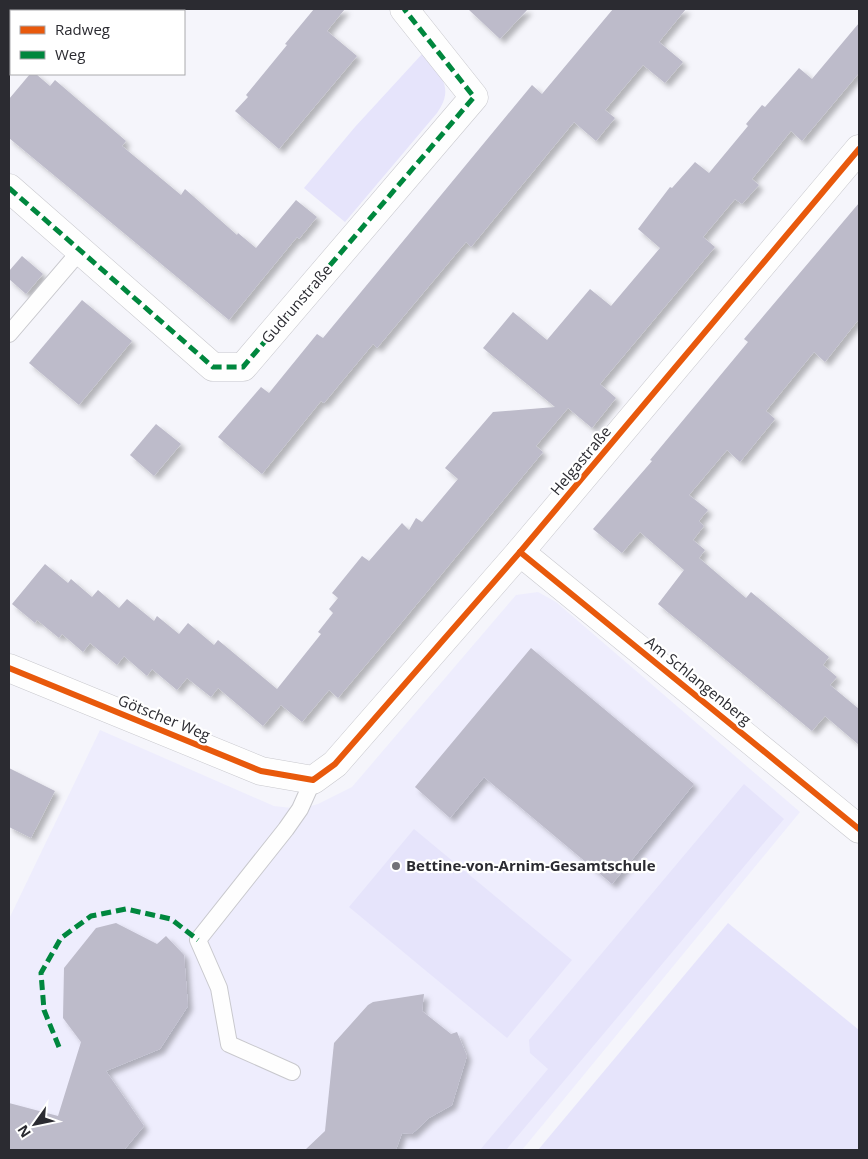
<svg xmlns="http://www.w3.org/2000/svg" width="868" height="1159" font-family="'Open Sans',sans-serif">
	<style>
		.built { fill: #eeedfd }
		.green { fill: #e6e4fb }
		.building { fill: #bdbbca; filter: url(#shadow) }
		.lines { fill: none; stroke-linecap: round; stroke-linejoin: round }
		.service-casing { stroke: #c8c8cd; stroke-width: 18 }
		.minor-casing { stroke: #c8c8cd; stroke-width: 29 }
		.service { stroke: #fefefe; stroke-width: 16 }
		.minor { stroke: #fefefe; stroke-width: 28 }
		.quiet { stroke: #00873e; stroke-width: 5; stroke-dasharray: 10 5; stroke-linecap: butt }
		.cycleway-casing { stroke: #fff; stroke-width: 9 }
		.cycleway { stroke: #e8590c; stroke-width: 6 }
		.poi-dot { fill: #727278; stroke: #fff; stroke-width: 2 }
		.labels { text-anchor: middle; stroke-width: 4.5; stroke-linejoin: round; paint-order: stroke }
		.street-label { font-size: 15px; fill: #2b2b31; stroke: #fff }
		.poi-label { font-size: 15px; font-weight: bold; fill: #2b2b31; stroke: #fff; text-anchor: start }
	</style>
	<defs>
		<filter id="shadow"><feDropShadow dx="4.5" dy="4.5" stdDeviation="2.5" flood-color="#0004"/></filter>
	</defs>
	<rect width="100%" height="100%" fill="#f5f5fb"/>
	<!-- built -->
	<polygon class="built" points="538,592 556,602 800,812 522,1150 9,1150 9,919 100,730 274,806 300,809 318,804 352,787 516,595"/>
	<!-- green -->
	<g class="green">
		<path d="M 423,53 C 439,74 456,87 437,113 L 345,222 L 304,188 L 355,127 Z"/>
		<polygon points="744,784 784,819 506,1150 480,1150 548,1069 530,1053 529,1040"/>
		<polygon points="414,829 572,960 507,1038 349,907"/>
		<polygon points="728,923 859,1030 859,1150 538,1150"/>
	</g>
	<!-- building -->
	<g class="building">
		<polygon points="314,9 345,9 327,31 357,56 279,149 235,111 248,97 246,95 287,45 285,44"/>
		<polygon points="468,9 528,9 500,39"/>
		<polygon points="613,9 686,9 659,42 683,62 665,83 643,65 605,110 615,118 596,141 574,122 471,247 466,242 377,348 373,344 324,403 321,401 262,474 218,437 261,387 269,393 317,334 323,338 532,85 542,94"/>
		<polygon points="859,23 859,73 802,141 791,131 752,179 759,185 742,204 735,199 703,237 715,247 600,384 616,398 592,428 568,408 536,446 543,452 402,622 338,698 329,690 302,722 281,705 263,726 218,688 211,697 187,678 177,690 152,669 147,676 124,656 117,665 90,643 83,652 62,634 59,638 37,620 35,623 12,604 45,564 68,583 71,579 92,597 98,590 119,608 127,599 154,621 157,616 179,634 188,623 214,645 218,640 277,689 321,634 318,632 333,613 329,609 338,598 332,593 362,556 369,561 402,523 409,530 416,518 422,522 458,479 445,468 493,412 555,407 483,348 513,312 547,340 590,289 611,306 660,248 638,229 670,187 672,188 695,162 709,173 748,126 746,124 762,105 765,107 799,68 812,79"/>
		<polygon points="30,74 36,74 50,86 55,80 126,141 122,146 181,195 185,189 237,235 238,233 256,248 296,200 317,217 299,239 297,237 229,320 9,138 9,99"/>
		<polygon points="859,203 859,319 825,362 814,352 766,411 775,419 740,462 727,450 689,495 708,510 699,521 704,526 693,540 705,550 699,558 746,598 751,592 829,657 823,665 837,677 830,685 859,709 859,745 825,716 812,731 658,604 684,570 640,532 622,553 593,529 652,461 650,460 748,342 744,339"/>
		<polygon points="22,256 43,274 26,294 9,279 9,271"/>
		<polygon points="82,300 132,341 79,405 29,363"/>
		<polygon points="156,424 181,444 154,476 130,455"/>
		<polygon points="531,648 694,784 612,884 484,777 450,818 415,787"/>
		<polygon points="9,768 55,791 31,838 9,827"/>
		<polygon points="116,923 157,944 166,936 184,955 188,1006 160,1049 106,1071 144,1126 124,1150 9,1150 9,1103 58,1116 81,1042 63,1018 64,968 96,928"/>
		<polygon points="424,994 422,1011 451,1034 457,1032 467,1056 452,1105 429,1118 412,1134 402,1133 396,1150 305,1150 325,1131 334,1043 368,1005 373,1002"/>
	</g>
	<g class="lines">
		<defs>
			<g id="service">
				<polyline points="9,334 80,251"/>
				<polyline points="292,1072 229,1044 219,988 198,940 286,829 300,809 313,780"/>
			</g>
			<g id="minor">
				<polyline points="32,11 34,9"/>
				<polyline points="9,41 11,38"/>
				<polyline points="9,188 213,367 243,367 474,97 404,9"/>
				<polyline points="520,552 859,829"/>
				<polyline points="9,668 261,771 313,780 335,764 520,552 859,149"/>
			</g>
		</defs>
		<!-- service casing -->
		<use href="#service" class="service-casing"/>
		<!-- minor casing -->
		<use href="#minor" class="minor-casing"/>
		<!-- service -->
		<use href="#service" class="service"/>
		<!-- minor -->
		<use href="#minor" class="minor"/>
		<!-- quiet -->
		<g class="quiet">
			<polyline points="32,11 34,9"/>
			<polyline points="9,41 11,38"/>
			<polyline points="9,188 213,367 243,367 474,97 404,9"/>
			<polyline points="59,1047 44,1010 41,973 61,938 91,916 126,909 171,919 198,940"/>
		</g>
		<defs>
			<g id="cycleway">
				<polyline points="520,552 859,829"/>
				<polyline points="9,668 261,771 313,780 335,764 520,552 859,149"/>
			</g>
		</defs>
		<!-- cycleway casing -->
		<use href="#cycleway" class="cycleway-casing"/>
		<!-- cycleway -->
		<use href="#cycleway" class="cycleway"/>
	</g>
	<!-- markers -->
	<circle class="poi-dot" cx="396" cy="866" r="5"/>
	<g class="labels">
		<!-- street labels -->
		<g class="street-label">
			<text transform="translate(297 304) rotate(-49)" y="5">Gudrunstraße</text>
			<text transform="translate(581 461) rotate(-50)" y="5">Helgastraße</text>
			<text transform="translate(698 681) rotate(39)" y="5">Am Schlangenberg</text>
			<text transform="translate(164 718) rotate(22)" y="5">Götscher Weg</text>
		</g>
		<!-- poi labels -->
		<g class="poi-label">
			<text x="406" y="871">Bettine-von-Arnim-Gesamtschule</text>
		</g>
	</g>
	<!-- border -->
	<rect width="868" height="1159" fill="none" stroke="#2b2b31" stroke-width="20"/>
	<!-- legend -->
	<rect x="10" y="10" width="175" height="65" fill="#ffffff" stroke="#aaaaad"/>
	<rect x="20" y="26" width="25" height="8" fill="#e8590c" stroke="#aaaaad"/>
	<text x="55" y="35" font-size="15" fill="#2b2b31">Radweg</text>
	<rect x="20" y="51" width="25" height="8" fill="#00873e" stroke="#aaaaad"/>
	<text x="55" y="60" font-size="15" fill="#2b2b31">Weg</text>
	<!-- north arrow -->
	<g transform="translate(35 1124) rotate(237)" stroke="#ffffff" stroke-width="4" paint-order="stroke">
	<path d="M0-4L9 19L0 12L-9 19Z" fill="#2b2b31"/>
	<text y="-8" font-size="14" font-weight="bold" text-anchor="middle" fill="#2b2b31">N</text>
	</g>
</svg>
